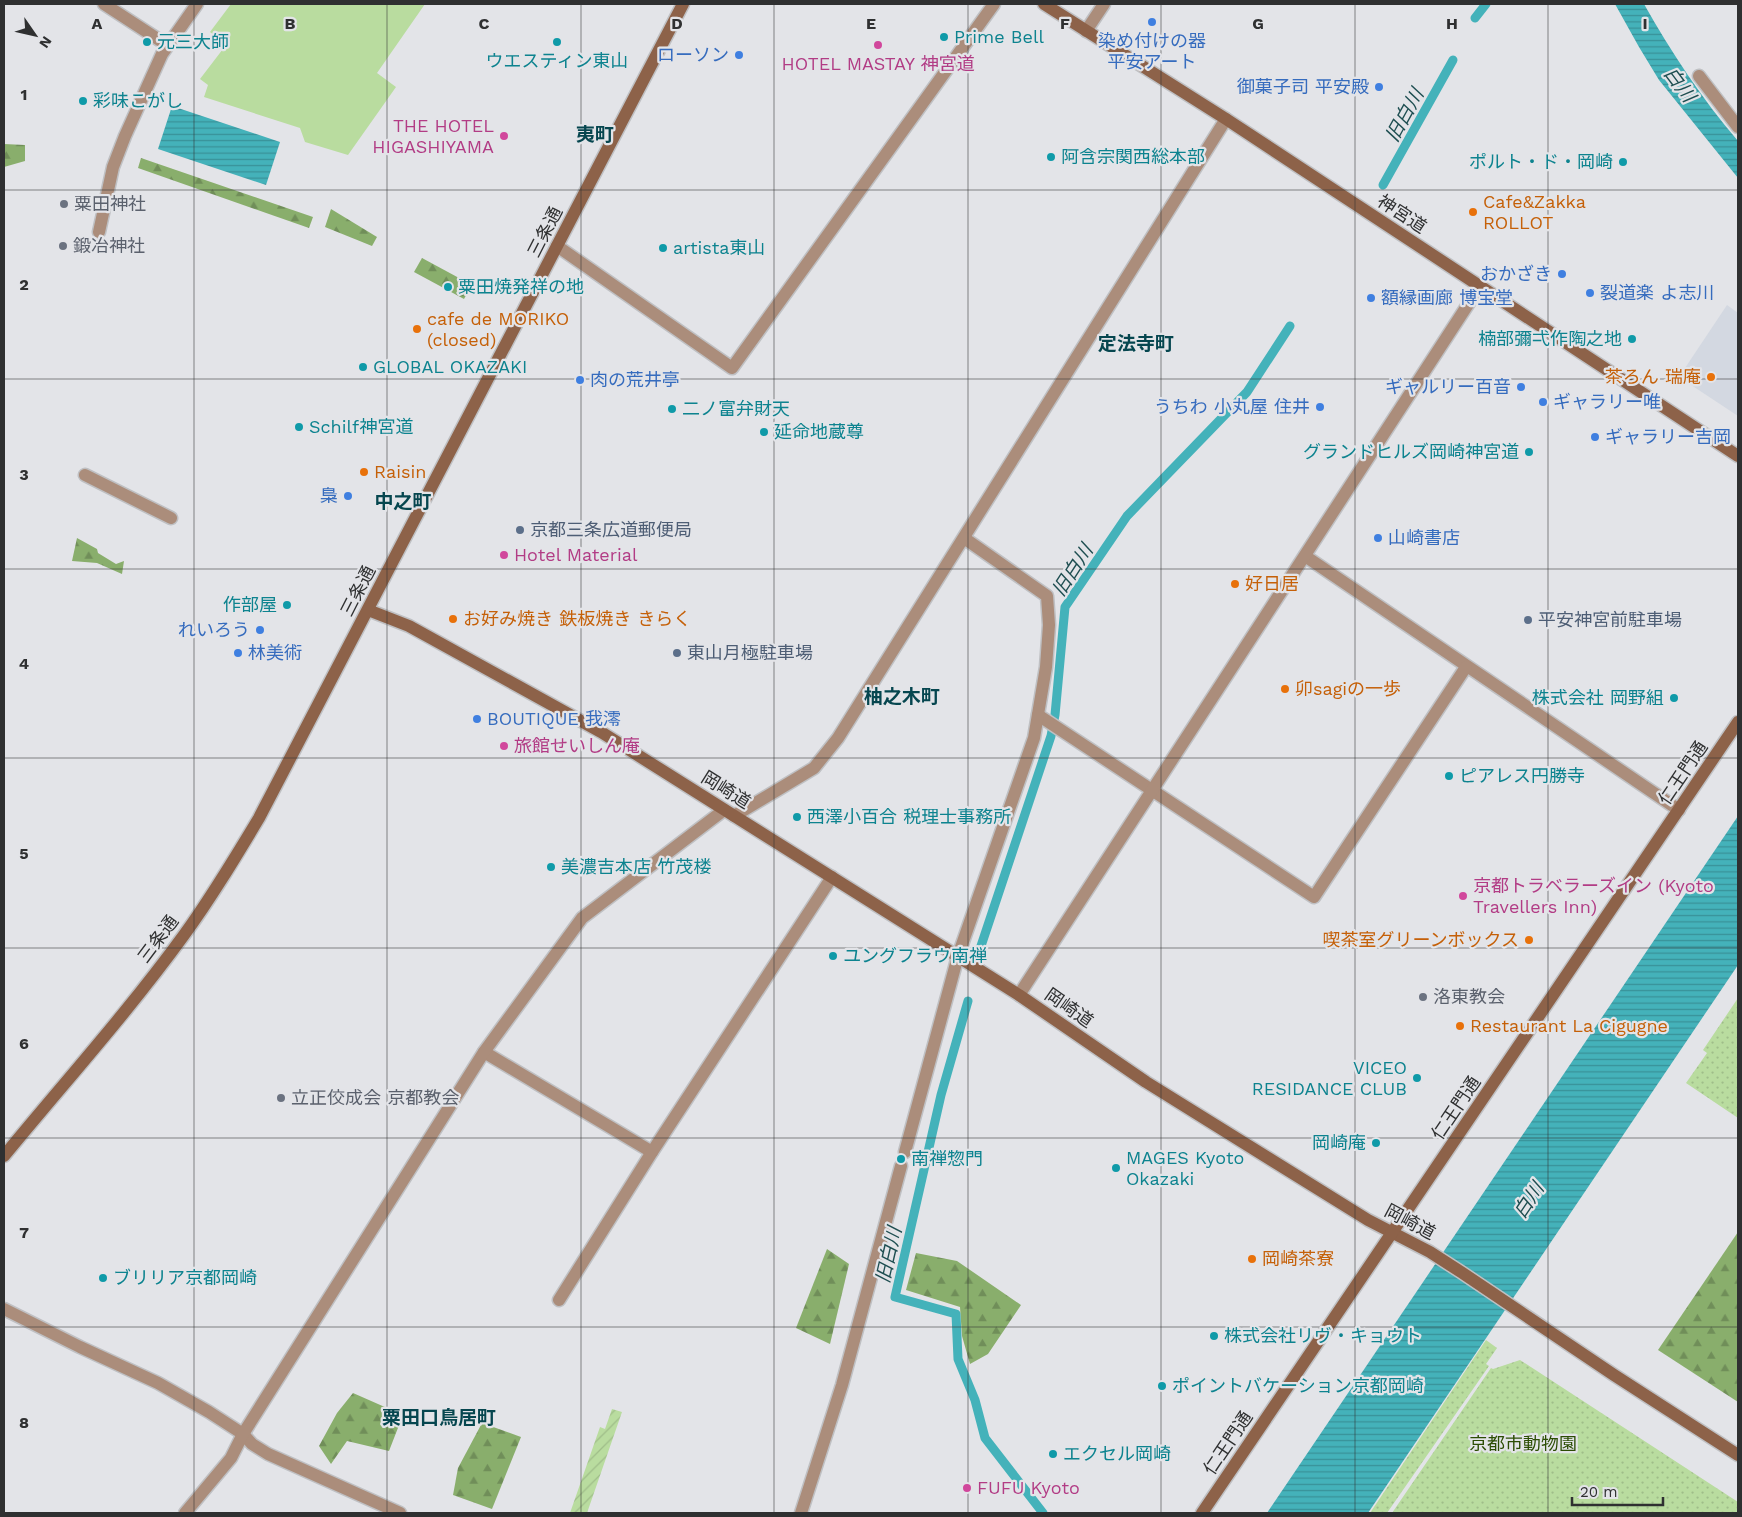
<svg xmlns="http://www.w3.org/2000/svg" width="1742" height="1517" font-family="'Work Sans','Noto Sans JP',sans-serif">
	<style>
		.built { fill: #d3d8e1 }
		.grass { fill: url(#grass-dots) }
		.forest { fill: url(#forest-firs) }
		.garden { fill: url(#garden-furrows) }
		.pitch { fill: #b9dc9f }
		.water { fill: url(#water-rules) }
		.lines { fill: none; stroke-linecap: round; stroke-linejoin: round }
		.stream { stroke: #44b2ba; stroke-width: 9 }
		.street-casing { stroke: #bfc0c3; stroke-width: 15 }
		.secondary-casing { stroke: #bfc0c3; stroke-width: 15 }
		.street { stroke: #ab8d7b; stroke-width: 12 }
		.secondary { stroke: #8d6249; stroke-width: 12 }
		.grid { fill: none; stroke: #2f3031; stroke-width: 1; stroke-opacity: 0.55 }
		.shop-dot { fill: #3f7fe0; stroke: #e3e4e8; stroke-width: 2 }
		.culture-dot { fill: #0f9aa8; stroke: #e3e4e8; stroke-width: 2 }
		.hotel-dot { fill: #d1479c; stroke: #e3e4e8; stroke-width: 2 }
		.worship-dot { fill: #6b7280; stroke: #e3e4e8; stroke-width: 2 }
		.food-dot { fill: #e8710a; stroke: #e3e4e8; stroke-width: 2 }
		.service-dot { fill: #5c6f8a; stroke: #e3e4e8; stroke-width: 2 }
		.labels { text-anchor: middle; stroke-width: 4.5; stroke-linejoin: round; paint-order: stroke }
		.culture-label { font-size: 18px; fill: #0d838f; stroke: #e3e4e8; text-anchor: start }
		.shop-label { font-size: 18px; fill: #366cbe; stroke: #e3e4e8; text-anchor: start }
		.hotel-label { font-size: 18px; fill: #b23c85; stroke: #e3e4e8; text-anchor: start }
		.food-label { font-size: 18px; fill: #c56008; stroke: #e3e4e8; text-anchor: start }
		.worship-label { font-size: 18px; fill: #5b616d; stroke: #e3e4e8; text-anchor: start }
		.street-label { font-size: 18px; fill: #2f3031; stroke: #e3e4e8 }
		.service-label { font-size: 18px; fill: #4e5e75; stroke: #e3e4e8; text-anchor: start }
		.park-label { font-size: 18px; fill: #2c4d04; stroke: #e3e4e8 }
		.water-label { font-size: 19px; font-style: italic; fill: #1e4e51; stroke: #e3e4e8 }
		.neighbourhood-label { font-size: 19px; font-weight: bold; fill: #06464f; stroke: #e3e4e8 }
		.grid-label { font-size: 16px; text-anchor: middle; font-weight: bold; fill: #2f3031; stroke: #e3e4e8; stroke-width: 4.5; stroke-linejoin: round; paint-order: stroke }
	</style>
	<defs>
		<pattern id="grass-dots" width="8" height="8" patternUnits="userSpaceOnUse" patternTransform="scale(1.25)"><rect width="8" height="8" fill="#b9dc9f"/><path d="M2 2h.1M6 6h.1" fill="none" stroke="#9fbd89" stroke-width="1.8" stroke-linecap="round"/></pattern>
		<pattern id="forest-firs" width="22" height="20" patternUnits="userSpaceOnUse" patternTransform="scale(1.25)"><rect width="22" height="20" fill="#89ae6c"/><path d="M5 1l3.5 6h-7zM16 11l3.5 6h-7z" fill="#708e59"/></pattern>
		<pattern id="garden-furrows" width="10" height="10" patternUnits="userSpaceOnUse" patternTransform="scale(1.25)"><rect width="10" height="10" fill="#b9dc9f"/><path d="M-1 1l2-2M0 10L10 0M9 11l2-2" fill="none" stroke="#9fbd89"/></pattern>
		<pattern id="water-rules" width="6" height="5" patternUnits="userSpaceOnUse" patternTransform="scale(1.25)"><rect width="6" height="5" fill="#44b2ba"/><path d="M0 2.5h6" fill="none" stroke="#399198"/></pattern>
	</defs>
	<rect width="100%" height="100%" fill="#e3e4e8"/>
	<!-- built -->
	<polygon class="built" points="1727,305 1738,313 1738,416 1679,377"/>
	<!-- grass -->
	<g class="grass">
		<polygon points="1738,998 1738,1118 1686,1083 1707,1053 1703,1050"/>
		<polygon points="1486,1340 1497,1348 1486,1364 1489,1366 1387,1513 1370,1513"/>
		<polygon points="1520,1360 1738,1502 1738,1513 1392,1513 1491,1368 1493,1369"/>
	</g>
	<!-- forest -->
	<g class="forest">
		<polygon points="4,144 25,145 25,161 4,167"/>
		<polygon points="141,158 313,217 309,228 138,168"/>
		<polygon points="331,209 377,237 372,246 325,227"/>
		<polygon points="422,258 472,285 464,299 414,272"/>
		<polygon points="77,538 97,549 98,553 116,564 124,561 122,574 97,563 72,561"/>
		<polygon points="1738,1232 1738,1402 1658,1350"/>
		<polygon points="827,1249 849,1264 830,1344 796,1328"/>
		<polygon points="916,1253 957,1261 1021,1305 988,1354 970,1364 962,1336 960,1307 906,1290"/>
		<polygon points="353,1393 403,1415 389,1451 347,1441 331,1464 319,1446 337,1413"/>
		<polygon points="482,1423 521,1437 492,1509 453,1495 458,1468"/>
	</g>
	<!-- garden -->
	<polygon class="garden" points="612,1409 622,1412 587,1513 570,1513 600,1427 605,1429"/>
	<!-- pitch -->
	<polygon class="pitch" points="231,4 425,4 377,73 396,87 348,155 305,142 300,128 204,97 208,85 200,79 226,45 210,32"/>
	<!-- water -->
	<g class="water">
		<path d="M 1615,4 L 1644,4 C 1671,52 1702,99 1738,141 L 1738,178 L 1659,80 L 1639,47 Z"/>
		<polygon points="172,106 280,142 266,185 158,149"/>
		<polygon points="1738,816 1738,965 1368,1513 1267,1513"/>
	</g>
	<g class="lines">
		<!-- stream -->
		<g class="stream">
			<polyline points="1475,18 1486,4"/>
			<polyline points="1383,185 1453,60"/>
			<polyline points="981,946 1051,736 1055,715 1065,607 1127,516 1247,392 1290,326"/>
			<polyline points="968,1001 941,1095 895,1297 956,1314 958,1359 975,1400 985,1438 1043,1513"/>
		</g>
		<defs>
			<g id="street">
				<polyline points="104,4 167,45"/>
				<polyline points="1086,31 1104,4"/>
				<polyline points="1699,76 1738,127"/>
				<polyline points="99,232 113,167 125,136 162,54 197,4"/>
				<polyline points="557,246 732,368 994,4"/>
				<polyline points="85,475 171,518"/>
				<polyline points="1305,556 1679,810"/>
				<polyline points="1038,715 1314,897 1466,667"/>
				<polyline points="734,816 814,768 838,738 1226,119"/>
				<polyline points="1019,995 1480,286"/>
				<polyline points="484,1052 652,1152"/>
				<polyline points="905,1152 958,956 1034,738 1046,667 1049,625 1047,596 964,538"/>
				<polyline points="559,1300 652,1152 832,877"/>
				<polyline points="4,1309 80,1347 158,1383 209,1412 243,1434 252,1444 268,1454 400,1513"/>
				<polyline points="185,1513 231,1458 243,1434 484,1052 582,918 724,810"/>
				<polyline points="801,1513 842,1385 901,1166"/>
			</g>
			<g id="secondary">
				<polyline points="1044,4 1226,119 1738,456"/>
				<polyline points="368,610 409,626 601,732 1019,995 1146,1082 1368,1220 1430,1252 1461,1272 1614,1375 1738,1455"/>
				<path d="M 4,1156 C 64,1083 128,1012 184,935 C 211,898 235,858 259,818 L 683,4"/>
				<polyline points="1202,1513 1738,722"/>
			</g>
		</defs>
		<!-- street casing -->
		<use href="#street" class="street-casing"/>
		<!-- secondary casing -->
		<use href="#secondary" class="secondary-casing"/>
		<!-- street -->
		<use href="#street" class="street"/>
		<!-- secondary -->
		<use href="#secondary" class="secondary"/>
	</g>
	<!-- grid -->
	<path class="grid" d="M 194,4 L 194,1513M 387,4 L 387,1513M 581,4 L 581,1513M 774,4 L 774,1513M 968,4 L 968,1513M 1161,4 L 1161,1513M 1355,4 L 1355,1513M 1548,4 L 1548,1513M 4,190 L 1738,190M 4,379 L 1738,379M 4,569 L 1738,569M 4,758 L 1738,758M 4,948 L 1738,948M 4,1138 L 1738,1138M 4,1327 L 1738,1327"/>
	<!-- markers -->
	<g class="shop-dot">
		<circle cx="1152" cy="22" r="5"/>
		<circle cx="739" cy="55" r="5"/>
		<circle cx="1379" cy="87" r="5"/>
		<circle cx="1562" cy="274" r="5"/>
		<circle cx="1590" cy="293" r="5"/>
		<circle cx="1371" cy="298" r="5"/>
		<circle cx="580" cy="380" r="5"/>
		<circle cx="1521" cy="387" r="5"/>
		<circle cx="1543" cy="402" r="5"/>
		<circle cx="1320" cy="407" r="5"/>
		<circle cx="1595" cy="437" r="5"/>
		<circle cx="348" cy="496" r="5"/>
		<circle cx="1378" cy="538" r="5"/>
		<circle cx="260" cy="630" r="5"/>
		<circle cx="238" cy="653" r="5"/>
		<circle cx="477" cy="719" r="5"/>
	</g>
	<g class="culture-dot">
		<circle cx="944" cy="37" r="5"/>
		<circle cx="147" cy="42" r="5"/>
		<circle cx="557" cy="42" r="5"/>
		<circle cx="83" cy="101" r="5"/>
		<circle cx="1051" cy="157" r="5"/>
		<circle cx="1623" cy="162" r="5"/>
		<circle cx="663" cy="248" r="5"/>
		<circle cx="448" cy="287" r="5"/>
		<circle cx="1632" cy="339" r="5"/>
		<circle cx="363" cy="367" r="5"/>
		<circle cx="672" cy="409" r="5"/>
		<circle cx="299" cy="427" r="5"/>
		<circle cx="764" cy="432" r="5"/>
		<circle cx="1529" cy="452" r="5"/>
		<circle cx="287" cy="605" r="5"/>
		<circle cx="1674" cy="698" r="5"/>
		<circle cx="1449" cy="776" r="5"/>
		<circle cx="797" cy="817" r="5"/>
		<circle cx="551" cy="867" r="5"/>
		<circle cx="833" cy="956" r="5"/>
		<circle cx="1417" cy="1078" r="5"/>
		<circle cx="1376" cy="1143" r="5"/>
		<circle cx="901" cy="1159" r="5"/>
		<circle cx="1116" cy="1168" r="5"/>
		<circle cx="103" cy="1278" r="5"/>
		<circle cx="1214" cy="1336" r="5"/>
		<circle cx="1162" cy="1386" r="5"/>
		<circle cx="1053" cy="1454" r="5"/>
	</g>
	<g class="hotel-dot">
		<circle cx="878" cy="45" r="5"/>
		<circle cx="504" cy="136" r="5"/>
		<circle cx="504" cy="555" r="5"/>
		<circle cx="504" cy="746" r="5"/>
		<circle cx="1463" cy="896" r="5"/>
		<circle cx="967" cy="1488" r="5"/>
	</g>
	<g class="worship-dot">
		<circle cx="64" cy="204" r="5"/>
		<circle cx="63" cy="246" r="5"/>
		<circle cx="1423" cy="997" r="5"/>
		<circle cx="281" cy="1098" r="5"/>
	</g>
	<g class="food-dot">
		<circle cx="1473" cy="212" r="5"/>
		<circle cx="417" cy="329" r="5"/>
		<circle cx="1711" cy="377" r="5"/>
		<circle cx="364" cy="472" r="5"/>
		<circle cx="1235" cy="584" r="5"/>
		<circle cx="453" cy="619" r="5"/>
		<circle cx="1285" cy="689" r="5"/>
		<circle cx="1529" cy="940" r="5"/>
		<circle cx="1460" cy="1026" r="5"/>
		<circle cx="1252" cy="1259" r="5"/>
	</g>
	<g class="service-dot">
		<circle cx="520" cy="530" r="5"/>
		<circle cx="1528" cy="620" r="5"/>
		<circle cx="677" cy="653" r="5"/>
	</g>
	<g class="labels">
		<!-- culture labels -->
		<g class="culture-label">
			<text x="954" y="43">Prime Bell</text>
			<text x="157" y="48">元三大師</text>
			<text x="557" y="67" text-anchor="middle">ウエスティン東山</text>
			<text x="93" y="107">彩味こがし</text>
			<text x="1061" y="163">阿含宗関西総本部</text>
			<text x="1613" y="168" text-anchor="end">ポルト・ド・岡崎</text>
			<text x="673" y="254">artista東山</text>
			<text x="458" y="293">粟田焼発祥の地</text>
			<text x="1622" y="345" text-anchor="end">楠部彌弌作陶之地</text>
			<text x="373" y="373">GLOBAL OKAZAKI</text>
			<text x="682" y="415">二ノ富弁財天</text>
			<text x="309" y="433">Schilf神宮道</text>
			<text x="774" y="438">延命地蔵尊</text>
			<text x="1519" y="458" text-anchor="end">グランドヒルズ岡崎神宮道</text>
			<text x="277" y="611" text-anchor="end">作部屋</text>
			<text x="1664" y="704" text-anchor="end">株式会社 岡野組</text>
			<text x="1459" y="782">ピアレス円勝寺</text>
			<text x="807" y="823">西澤小百合 税理士事務所</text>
			<text x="561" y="873">美濃吉本店 竹茂楼</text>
			<text x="843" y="962">ユングフラウ南禅</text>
			<text x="1407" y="1074" text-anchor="end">VICEO<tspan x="1407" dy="21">RESIDANCE CLUB</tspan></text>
			<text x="1366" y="1149" text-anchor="end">岡崎庵</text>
			<text x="1126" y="1164">MAGES Kyoto<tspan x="1126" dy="21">Okazaki</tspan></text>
			<text x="911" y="1165">南禅惣門</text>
			<text x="113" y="1284">ブリリア京都岡崎</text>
			<text x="1224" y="1342">株式会社リヴ・キョウト</text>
			<text x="1172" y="1392">ポイントバケーション京都岡崎</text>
			<text x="1063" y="1460">エクセル岡崎</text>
		</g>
		<!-- shop labels -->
		<g class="shop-label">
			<text x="1152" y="47" text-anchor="middle">染め付けの器<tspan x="1152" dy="21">平安アート</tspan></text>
			<text x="729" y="61" text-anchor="end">ローソン</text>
			<text x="1369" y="93" text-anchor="end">御菓子司 平安殿</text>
			<text x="1552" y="280" text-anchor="end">おかざき</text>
			<text x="1600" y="299">裂道楽 よ志川</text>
			<text x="1381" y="304">額縁画廊 博宝堂</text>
			<text x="590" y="386">肉の荒井亭</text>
			<text x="1511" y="393" text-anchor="end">ギャルリー百音</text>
			<text x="1553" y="408">ギャラリー唯</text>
			<text x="1310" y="413" text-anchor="end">うちわ 小丸屋 住井</text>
			<text x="1605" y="443">ギャラリー吉岡</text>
			<text x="338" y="502" text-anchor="end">梟</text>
			<text x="1388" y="544">山崎書店</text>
			<text x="250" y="636" text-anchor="end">れいろう</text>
			<text x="248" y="659">林美術</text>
			<text x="487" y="725">BOUTIQUE 我澪</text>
		</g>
		<!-- hotel labels -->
		<g class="hotel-label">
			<text x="878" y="70" text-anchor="middle">HOTEL MASTAY 神宮道</text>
			<text x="494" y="132" text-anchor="end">THE HOTEL<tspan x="494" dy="21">HIGASHIYAMA</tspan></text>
			<text x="514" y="561">Hotel Material</text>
			<text x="514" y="752">旅館せいしん庵</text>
			<text x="1473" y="892">京都トラベラーズイン (Kyoto<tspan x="1473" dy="21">Travellers Inn)</tspan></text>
			<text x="977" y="1494">FUFU Kyoto</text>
		</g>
		<!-- food labels -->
		<g class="food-label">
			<text x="1483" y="208">Cafe&amp;Zakka<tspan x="1483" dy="21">ROLLOT</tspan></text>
			<text x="427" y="325">cafe de MORIKO<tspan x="427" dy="21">(closed)</tspan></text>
			<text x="1701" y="383" text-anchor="end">茶ろん 瑞庵</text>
			<text x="374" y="478">Raisin</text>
			<text x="1245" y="590">好日居</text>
			<text x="463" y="625">お好み焼き 鉄板焼き きらく</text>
			<text x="1295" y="695">卯sagiの一歩</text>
			<text x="1519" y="946" text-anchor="end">喫茶室グリーンボックス</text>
			<text x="1470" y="1032">Restaurant La Cigugne</text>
			<text x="1262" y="1265">岡崎茶寮</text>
		</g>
		<!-- worship labels -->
		<g class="worship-label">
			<text x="74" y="210">粟田神社</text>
			<text x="73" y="252">鍛冶神社</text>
			<text x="1433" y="1003">洛東教会</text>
			<text x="291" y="1104">立正佼成会 京都教会</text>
		</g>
		<!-- street labels -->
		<g class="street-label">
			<text transform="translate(1402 214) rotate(33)" y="6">神宮道</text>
			<text transform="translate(545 232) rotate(-63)" y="6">三条通</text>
			<text transform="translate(358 591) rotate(-63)" y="6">三条通</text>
			<text transform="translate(1683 773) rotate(-56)" y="6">仁王門通</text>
			<text transform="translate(726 790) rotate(32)" y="6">岡崎道</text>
			<text transform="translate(158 939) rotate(-53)" y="6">三条通</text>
			<text transform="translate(1069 1008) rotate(35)" y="6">岡崎道</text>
			<text transform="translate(1456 1108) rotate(-56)" y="6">仁王門通</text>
			<text transform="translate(1410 1222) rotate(28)" y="6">岡崎道</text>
			<text transform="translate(1228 1443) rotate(-56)" y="6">仁王門通</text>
		</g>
		<!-- service labels -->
		<g class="service-label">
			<text x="530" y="536">京都三条広道郵便局</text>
			<text x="1538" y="626">平安神宮前駐車場</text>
			<text x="687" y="659">東山月極駐車場</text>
		</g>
		<!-- park labels -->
		<g class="park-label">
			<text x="1523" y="1450">京都市動物園</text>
		</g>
		<!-- water labels -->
		<g class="water-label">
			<text transform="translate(1680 84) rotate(53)" y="7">白川</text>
			<text transform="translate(1404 115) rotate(-61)" y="7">旧白川</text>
			<text transform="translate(1072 570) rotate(-57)" y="7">旧白川</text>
			<text transform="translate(1528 1200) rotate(-56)" y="7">白川</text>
			<text transform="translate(888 1255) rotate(-77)" y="7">旧白川</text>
		</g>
		<!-- neighbourhood labels -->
		<g class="neighbourhood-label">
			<text x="595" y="141">夷町</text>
			<text x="1136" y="350">定法寺町</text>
			<text x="403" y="508">中之町</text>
			<text x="902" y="703">柚之木町</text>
			<text x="439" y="1424">粟田口鳥居町</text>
		</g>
	</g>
	<g class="grid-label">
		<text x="97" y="29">A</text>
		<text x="290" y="29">B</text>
		<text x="484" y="29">C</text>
		<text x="677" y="29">D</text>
		<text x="871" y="29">E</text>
		<text x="1065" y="29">F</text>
		<text x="1258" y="29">G</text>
		<text x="1452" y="29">H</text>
		<text x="1645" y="29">I</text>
		<text x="24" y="100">1</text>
		<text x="24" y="290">2</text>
		<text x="24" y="480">3</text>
		<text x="24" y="669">4</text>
		<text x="24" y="859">5</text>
		<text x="24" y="1049">6</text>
		<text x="24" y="1238">7</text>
		<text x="24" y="1428">8</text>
	</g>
	<!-- border -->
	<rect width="1742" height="1517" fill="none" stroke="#2f3031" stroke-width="10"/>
	<!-- north arrow -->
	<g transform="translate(35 35) rotate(124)" stroke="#e3e4e8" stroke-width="4" paint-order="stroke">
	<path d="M0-4L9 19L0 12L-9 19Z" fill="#2f3031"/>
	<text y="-8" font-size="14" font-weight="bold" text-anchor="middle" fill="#2f3031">N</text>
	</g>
	<!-- scale -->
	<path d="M1572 1497v8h91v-8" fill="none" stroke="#2f3031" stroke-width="2.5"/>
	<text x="1580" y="1497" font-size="15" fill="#2f3031" stroke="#e3e4e8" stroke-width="4" paint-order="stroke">20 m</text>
</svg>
